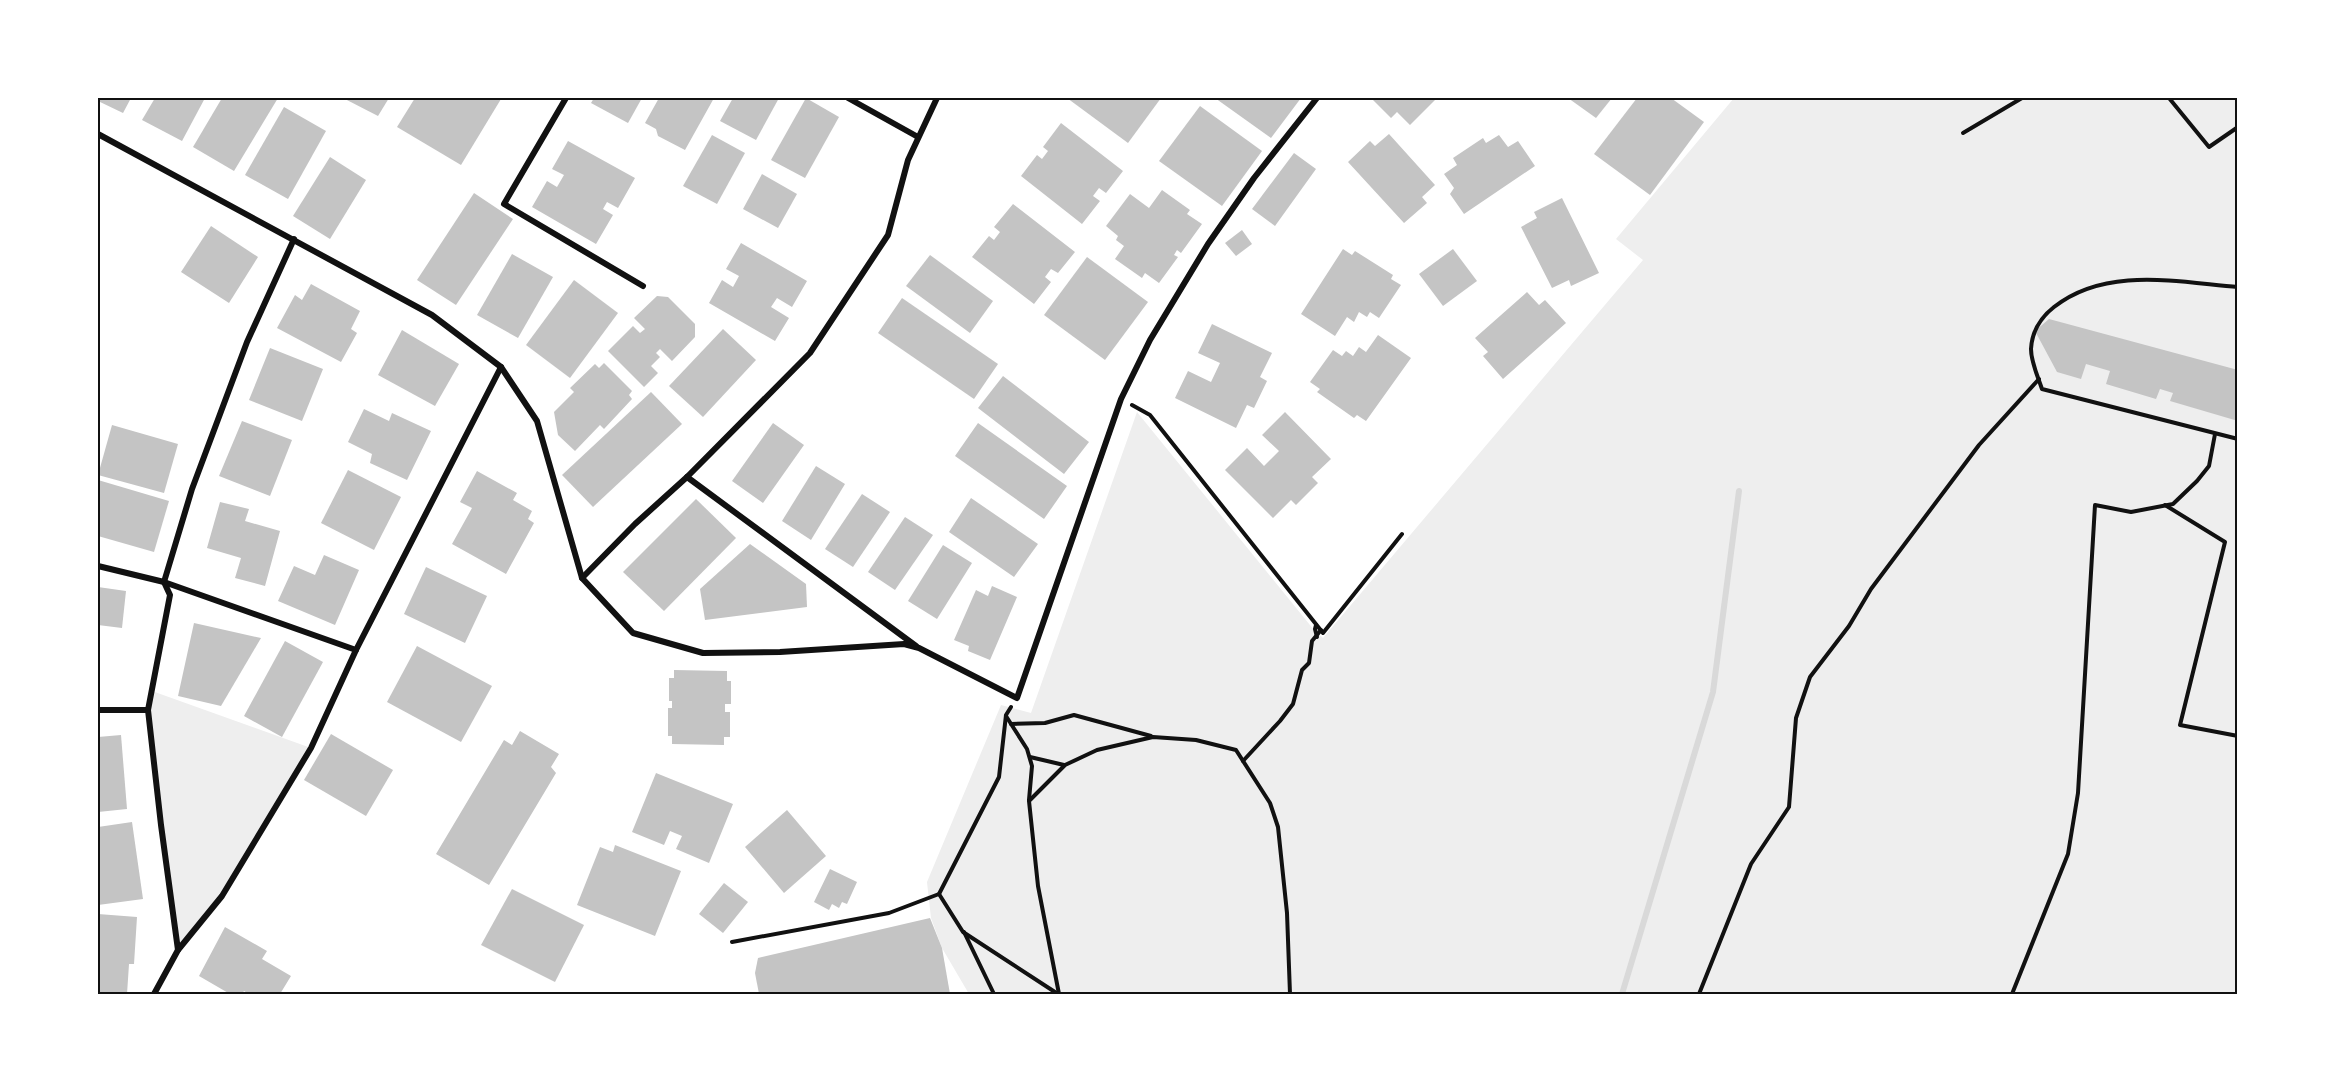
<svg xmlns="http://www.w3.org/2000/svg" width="2335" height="1092" font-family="Rubik,sans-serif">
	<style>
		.green { fill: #eee }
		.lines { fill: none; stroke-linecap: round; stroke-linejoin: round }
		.stream { stroke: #d9d9d9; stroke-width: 6 }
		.building { fill: #c4c4c4 }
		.path { stroke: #111; stroke-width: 4 }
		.minor { stroke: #111; stroke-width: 6 }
		.neatline { fill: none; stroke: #111; stroke-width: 2 }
	</style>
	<rect width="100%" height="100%" fill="#fff"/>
	<!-- green -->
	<g class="green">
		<polygon points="1734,98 2237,98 2237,994 969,994 942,948 931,918 927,882 1001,705 1031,713 1137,412 1314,630 1323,638 1643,260 1616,239"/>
		<polygon points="152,691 311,748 222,896 178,950 148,710"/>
	</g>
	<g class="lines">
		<!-- stream -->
		<polyline class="stream" points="1622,994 1713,692 1739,491"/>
	</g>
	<!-- building -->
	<g class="building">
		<polygon points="98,98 131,98 123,113 98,101"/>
		<polygon points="155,98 205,98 182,141 142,120"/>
		<polygon points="222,98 278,98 234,171 193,147"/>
		<polygon points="343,98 389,98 378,116"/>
		<polygon points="415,98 497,98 501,99 461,165 397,127"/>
		<polygon points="594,98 642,98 628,123 591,103"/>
		<polygon points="659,98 714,98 685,150 658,136 656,129 645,123"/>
		<polygon points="733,98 779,98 756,140 720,121"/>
		<polygon points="806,98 839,117 805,178 771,160"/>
		<polygon points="1067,98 1161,98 1128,143"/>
		<polygon points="1215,98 1301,98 1271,138"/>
		<polygon points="1371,98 1437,98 1410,125 1397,112 1391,118"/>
		<polygon points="1568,98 1612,98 1596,118"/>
		<polygon points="1637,98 1671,98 1704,122 1650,195 1594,154"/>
		<polygon points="1200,106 1262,151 1222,206 1159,161"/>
		<polygon points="284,107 326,131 288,199 245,175"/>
		<polygon points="1061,123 1123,171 1106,193 1099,188 1093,196 1100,201 1082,224 1021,176 1037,155 1042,159 1048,151 1043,147"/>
		<polygon points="1389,134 1435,185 1422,197 1427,203 1404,223 1348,162 1370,141 1375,146"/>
		<polygon points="712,135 745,153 717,204 683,186"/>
		<polygon points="1499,135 1508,147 1518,141 1535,166 1464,214 1450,194 1454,188 1444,174 1457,165 1453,158 1483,138 1486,143"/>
		<polygon points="568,141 635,178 618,208 607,202 603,209 613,215 596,244 532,207 547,181 557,187 564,175 552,169"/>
		<polygon points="1294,153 1316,169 1275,226 1252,209"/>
		<polygon points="330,157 366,180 330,239 293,216"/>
		<polygon points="762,174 797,194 778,228 743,209"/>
		<polygon points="1162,190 1190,210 1187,214 1202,224 1181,253 1177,250 1174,255 1178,257 1159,283 1145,273 1142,278 1115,259 1124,246 1116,240 1118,236 1106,226 1130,194 1149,208"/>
		<polygon points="474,193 513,219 456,305 417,280"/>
		<polygon points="1562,198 1599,273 1571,286 1569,280 1552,288 1521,227 1537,218 1534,212"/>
		<polygon points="1013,204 1075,252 1058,273 1051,269 1045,277 1051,282 1034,304 972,257 989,236 994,240 1000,232 994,227"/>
		<polygon points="211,226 258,257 229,303 181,272"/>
		<polygon points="1242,230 1252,244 1236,256 1225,243"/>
		<polygon points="741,243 807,281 792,307 777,298 771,307 789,318 775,341 709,303 722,280 733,287 739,276 726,269"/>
		<polygon points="1343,249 1352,255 1355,251 1393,275 1391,279 1401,285 1379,318 1370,312 1367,317 1359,312 1354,322 1347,317 1335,336 1301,314"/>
		<polygon points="1453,249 1477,281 1443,306 1419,274"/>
		<polygon points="512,254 553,277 518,338 477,315"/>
		<polygon points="930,255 993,301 970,333 906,286"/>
		<polygon points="1087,257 1148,302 1105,360 1044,315"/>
		<polygon points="574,280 618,313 570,378 526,345"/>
		<polygon points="311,284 360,311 351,329 357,333 341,362 277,328 295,295 302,300"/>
		<polygon points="1527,292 1539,305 1545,300 1566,323 1503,379 1483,356 1488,352 1475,338"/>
		<polygon points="657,296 668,297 695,324 695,337 672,361 660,349 656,353 660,357 651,366 658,373 644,387 608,351 633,326 640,333 645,329 634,318"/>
		<polygon points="902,298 998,364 974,399 878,333"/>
		<polygon points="2049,319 2238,370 2238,421 2170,401 2173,393 2160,389 2156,399 2106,384 2110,371 2086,364 2081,379 2057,372 2035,331"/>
		<polygon points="1212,324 1272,353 1260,377 1267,381 1254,408 1247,405 1236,428 1175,398 1188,371 1211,382 1220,363 1198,353"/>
		<polygon points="723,329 756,360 703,417 669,386"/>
		<polygon points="402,330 459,364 435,406 378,375"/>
		<polygon points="1378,335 1411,358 1366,421 1357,415 1354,418 1317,392 1320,389 1310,382 1333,350 1342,356 1346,351 1353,356 1359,347 1366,352"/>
		<polygon points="270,348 323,369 302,421 249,400"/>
		<polygon points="604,363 632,391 629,395 632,399 604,429 600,425 575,451 558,435 554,412 574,392 570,388 595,364 599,368"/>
		<polygon points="1003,376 1089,442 1064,474 978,408"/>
		<polygon points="651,392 682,424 593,507 562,475"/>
		<polygon points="364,409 389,421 392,413 431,431 407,480 370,463 372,454 348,442"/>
		<polygon points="1285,412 1331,459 1312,477 1318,483 1296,505 1291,500 1273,518 1225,470 1247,448 1264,466 1279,451 1262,435"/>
		<polygon points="242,421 292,440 270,496 219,476"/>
		<polygon points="773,423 804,445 763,503 732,481"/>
		<polygon points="978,423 1067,486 1044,519 955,456"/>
		<polygon points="112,425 178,444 164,493 98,475"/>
		<polygon points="816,466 845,484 811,540 782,521"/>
		<polygon points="348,470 401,497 374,550 321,523"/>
		<polygon points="477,471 517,493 513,500 532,511 528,519 534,523 506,574 452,544 472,508 460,502"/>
		<polygon points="98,480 169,501 154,552 98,536"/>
		<polygon points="862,494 890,512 853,567 825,549"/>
		<polygon points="971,498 1038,544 1014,577 949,532"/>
		<polygon points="696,499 736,538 664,611 623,572"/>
		<polygon points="220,502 249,509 245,521 280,531 265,586 235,578 241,558 207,548"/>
		<polygon points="905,517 933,535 895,590 868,572"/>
		<polygon points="750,544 806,584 807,607 705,620 700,589"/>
		<polygon points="943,545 972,563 937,619 908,601"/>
		<polygon points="324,555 359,570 335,625 278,601 294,566 315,575"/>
		<polygon points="426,567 487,596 465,643 404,614"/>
		<polygon points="992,586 1017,597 990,660 968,651 969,646 954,640 976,590 988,596"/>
		<polygon points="98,587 126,591 122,628 98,625"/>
		<polygon points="194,623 261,638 221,706 178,696"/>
		<polygon points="285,641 323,662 282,737 244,716"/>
		<polygon points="417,646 492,686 461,742 387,702"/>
		<polygon points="674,670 727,671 727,681 731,681 731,704 725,704 725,712 730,712 730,737 724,737 724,745 672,744 672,736 668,736 668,708 672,708 672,701 669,701 669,678 674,678"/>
		<polygon points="520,731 559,754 551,767 556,773 489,885 436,854 504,740 512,745"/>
		<polygon points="331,734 393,770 366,816 304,780"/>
		<polygon points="121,735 127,809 98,812 98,737"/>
		<polygon points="656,773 733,804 709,863 676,849 682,836 670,831 664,845 632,832"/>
		<polygon points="787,810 826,856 784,893 745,847"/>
		<polygon points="132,822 143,899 98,905 98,827"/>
		<polygon points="615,845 681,871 655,936 577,905 600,847 613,852"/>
		<polygon points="830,869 857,882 847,904 842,902 839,908 832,904 829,910 814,902"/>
		<polygon points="724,883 748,902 723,933 699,914"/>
		<polygon points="512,889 584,925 555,982 481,945"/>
		<polygon points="98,914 137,917 134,964 129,964 127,994 98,994"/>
		<polygon points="930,918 942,948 950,994 759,994 755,973 758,958"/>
		<polygon points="225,927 267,951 262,959 291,976 280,994 249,994 244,991 242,994 230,994 199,976"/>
	</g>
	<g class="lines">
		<!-- path -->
		<g class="path">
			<polyline points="2169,98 2209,147 2238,127"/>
			<polyline points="1963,133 2022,98"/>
			<path d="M 2238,287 C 2177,282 2106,266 2054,307 C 2040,318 2032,331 2031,349 C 2031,362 2038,377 2042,389 L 2238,439"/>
			<polyline points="1132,405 1150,415 1323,633 1402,534"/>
			<polyline points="2165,505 2225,542 2180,725 2238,736"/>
			<polyline points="1316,625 1315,629 1317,637"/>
			<polyline points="1006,716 1027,749 1032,766 1029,800"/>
			<polyline points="1011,724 1045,723 1074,715 1151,736"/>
			<polyline points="1030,757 1064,765"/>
			<polyline points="1243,761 1280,721 1293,704 1302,670 1309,663 1312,641 1321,630"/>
			<polyline points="939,894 963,932 1058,994"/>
			<polyline points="964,932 994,994"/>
			<polyline points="732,942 889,913 939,894 999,777 1006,715 1011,707"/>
			<polyline points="1059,994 1038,886 1029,801 1065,765 1097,750 1153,737 1196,740 1236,750 1270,803 1278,827 1287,913 1290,994"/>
			<polyline points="1699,994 1751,864 1789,807 1796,718 1810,677 1849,626 1871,589 1979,445 2039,379"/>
			<polyline points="2012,994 2068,854 2078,793 2095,505 2131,512 2173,504 2197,481 2209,466 2215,434"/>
		</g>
		<!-- minor -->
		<g class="minor">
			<polyline points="566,98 504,204 643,286"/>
			<polyline points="848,98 918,137"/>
			<polyline points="98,134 432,315 501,367 537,421 582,578 633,633 703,653 780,652 904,644 919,648 1017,698 1121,399 1150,340 1208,244 1254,178 1317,98"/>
			<polyline points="687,477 916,646"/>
			<polyline points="98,566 164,582 356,650"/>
			<polyline points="582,578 635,524 687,477 810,353 888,235 908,160 937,98"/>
			<polyline points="98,710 148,710"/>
			<polyline points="178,950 161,825 148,710 170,595 164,582 192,489 247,342 294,239"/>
			<polyline points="154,994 178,950 222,896 311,748 356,650 501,367"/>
		</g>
	</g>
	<!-- border -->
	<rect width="2335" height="1092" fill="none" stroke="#ffffff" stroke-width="198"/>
	<rect x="99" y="99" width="2137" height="894" class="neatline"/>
</svg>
